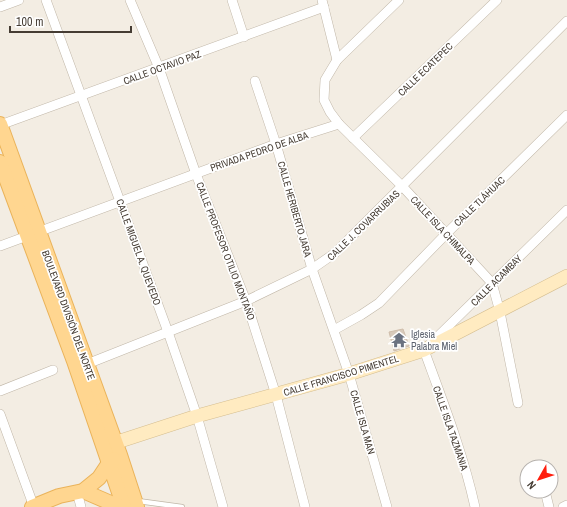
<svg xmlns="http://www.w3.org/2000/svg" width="567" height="507" font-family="'Archivo Narrow',sans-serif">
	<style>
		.building { fill: #d8cabb; stroke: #d0beab }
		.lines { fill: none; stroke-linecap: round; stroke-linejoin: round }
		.service-casing { stroke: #c1b7a8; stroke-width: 6 }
		.minor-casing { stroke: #c1b7a8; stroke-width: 10 }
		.secondary-casing { stroke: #d5be90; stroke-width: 14 }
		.primary-casing { stroke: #eab35a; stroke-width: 16 }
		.service { stroke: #fff; stroke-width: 4.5 }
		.minor { stroke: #fff; stroke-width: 9 }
		.secondary { stroke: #ffebc1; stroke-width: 13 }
		.primary { stroke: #ffd690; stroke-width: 14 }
		.labels { text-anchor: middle; stroke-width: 3.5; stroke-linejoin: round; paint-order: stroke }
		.street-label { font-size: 10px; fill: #453c33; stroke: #fff }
		.worship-label { font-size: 10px; fill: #5b616d; stroke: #fff; text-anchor: start }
	</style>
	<rect width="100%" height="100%" fill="#f3ede3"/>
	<!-- building -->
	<polygon class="building" points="403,329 409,346 394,351 389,332"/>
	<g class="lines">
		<defs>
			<polyline id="service" points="138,501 182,507"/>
			<g id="minor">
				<polyline points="46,0 168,332 197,416 223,507"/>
				<polyline points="130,0 159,68 196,174 246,301 276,395 305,507"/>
				<polyline points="232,0 244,37"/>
				<polyline points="322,0 337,60"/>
				<polyline points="399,0 337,60 325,80 324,100 330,112 339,124 402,186 492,283 500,312 518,403"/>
				<polyline points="0,7 19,0"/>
				<polyline points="255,81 276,144 312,269 349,374 387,507"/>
				<polyline points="0,125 324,7"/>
				<polyline points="353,138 497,0"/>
				<polyline points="0,246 276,144 339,124"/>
				<polyline points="334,330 361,315 379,303 447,233 567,115"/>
				<polyline points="87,364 246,301 312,269 335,253 567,21"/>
				<polyline points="0,391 53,370"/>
				<polyline points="0,414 34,507"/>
				<polyline points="545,491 549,507"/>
				<polyline points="77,492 81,507"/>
				<path d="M 475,507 C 463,453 443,402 424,350 L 567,210"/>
				<polyline points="563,507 567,505"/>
			</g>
			<polyline id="secondary" points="105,446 197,416 349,374 424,350 567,276"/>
			<g id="primary">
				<polyline points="0,124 120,455 137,507"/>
				<polyline points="0,162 74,361 124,507"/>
				<polyline points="83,491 120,507"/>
				<polyline points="32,507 59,496 83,491 99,478 109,463 114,459"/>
			</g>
		</defs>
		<!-- service casing -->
		<use href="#service" class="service-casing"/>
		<!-- minor casing -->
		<use href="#minor" class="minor-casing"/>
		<!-- secondary casing -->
		<use href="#secondary" class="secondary-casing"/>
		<!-- primary casing -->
		<use href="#primary" class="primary-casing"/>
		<!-- service -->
		<use href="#service" class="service"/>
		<!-- minor -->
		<use href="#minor" class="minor"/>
		<!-- secondary -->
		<use href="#secondary" class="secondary"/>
		<!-- primary -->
		<use href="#primary" class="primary"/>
	</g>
	<!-- icons -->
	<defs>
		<symbol id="temple-bare" viewBox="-9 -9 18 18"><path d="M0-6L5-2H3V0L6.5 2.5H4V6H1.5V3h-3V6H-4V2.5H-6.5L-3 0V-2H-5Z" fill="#6b7280" stroke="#fff" stroke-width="2.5" paint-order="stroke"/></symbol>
	</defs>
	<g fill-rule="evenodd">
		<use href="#temple-bare" x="388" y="329" width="22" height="22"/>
	</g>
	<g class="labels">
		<!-- street labels -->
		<g class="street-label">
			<text transform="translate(162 67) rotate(-20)" y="4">CALLE OCTAVIO PAZ</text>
			<text transform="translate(425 69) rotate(-44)" y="4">CALLE ECATEPEC</text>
			<text transform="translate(259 151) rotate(-19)" y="4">PRIVADA PEDRO DE ALBA</text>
			<text transform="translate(479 201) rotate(-44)" y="4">CALLE TLÁHUAC</text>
			<text transform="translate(295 209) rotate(74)" y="4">CALLE HERIBERTO JARA</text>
			<text transform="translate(363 225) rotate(-44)" y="4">CALLE J. COVARRUBIAS</text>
			<text transform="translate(443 230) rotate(47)" y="4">CALLE ISLA CHIMALPA</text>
			<text transform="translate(226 251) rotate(69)" y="4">CALLE PROFESOR OTILIO MONTAÑO</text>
			<text transform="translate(139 252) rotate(70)" y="4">CALLE MIGUEL A. QUEVEDO</text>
			<text transform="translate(496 280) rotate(-45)" y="4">CALLE ACAMBAY</text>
			<text transform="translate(69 315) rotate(70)" y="4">BOULEVARD DIVISIÓN DEL NORTE</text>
			<text transform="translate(341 375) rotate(-17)" y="4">CALLE FRANCISCO PIMENTEL</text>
			<text transform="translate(363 422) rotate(74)" y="4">CALLE ISLA MAN</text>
			<text transform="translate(451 428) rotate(71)" y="4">CALLE ISLA TAZMANIA</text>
		</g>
		<!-- worship labels -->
		<g class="worship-label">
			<text x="411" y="338">Iglesia<tspan x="411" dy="12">Palabra Miel</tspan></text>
		</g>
	</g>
	<!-- north arrow -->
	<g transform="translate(539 479) rotate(231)"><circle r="19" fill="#ffffff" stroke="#b5b1ad"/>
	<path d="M0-3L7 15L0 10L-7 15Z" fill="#ff1f0e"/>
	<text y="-6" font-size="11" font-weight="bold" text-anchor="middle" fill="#453c33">N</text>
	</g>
	<!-- scale -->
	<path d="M10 26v6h121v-6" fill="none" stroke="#453c33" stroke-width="2"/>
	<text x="16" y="26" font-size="12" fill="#453c33" stroke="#ffffff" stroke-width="3" paint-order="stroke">100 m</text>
</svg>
